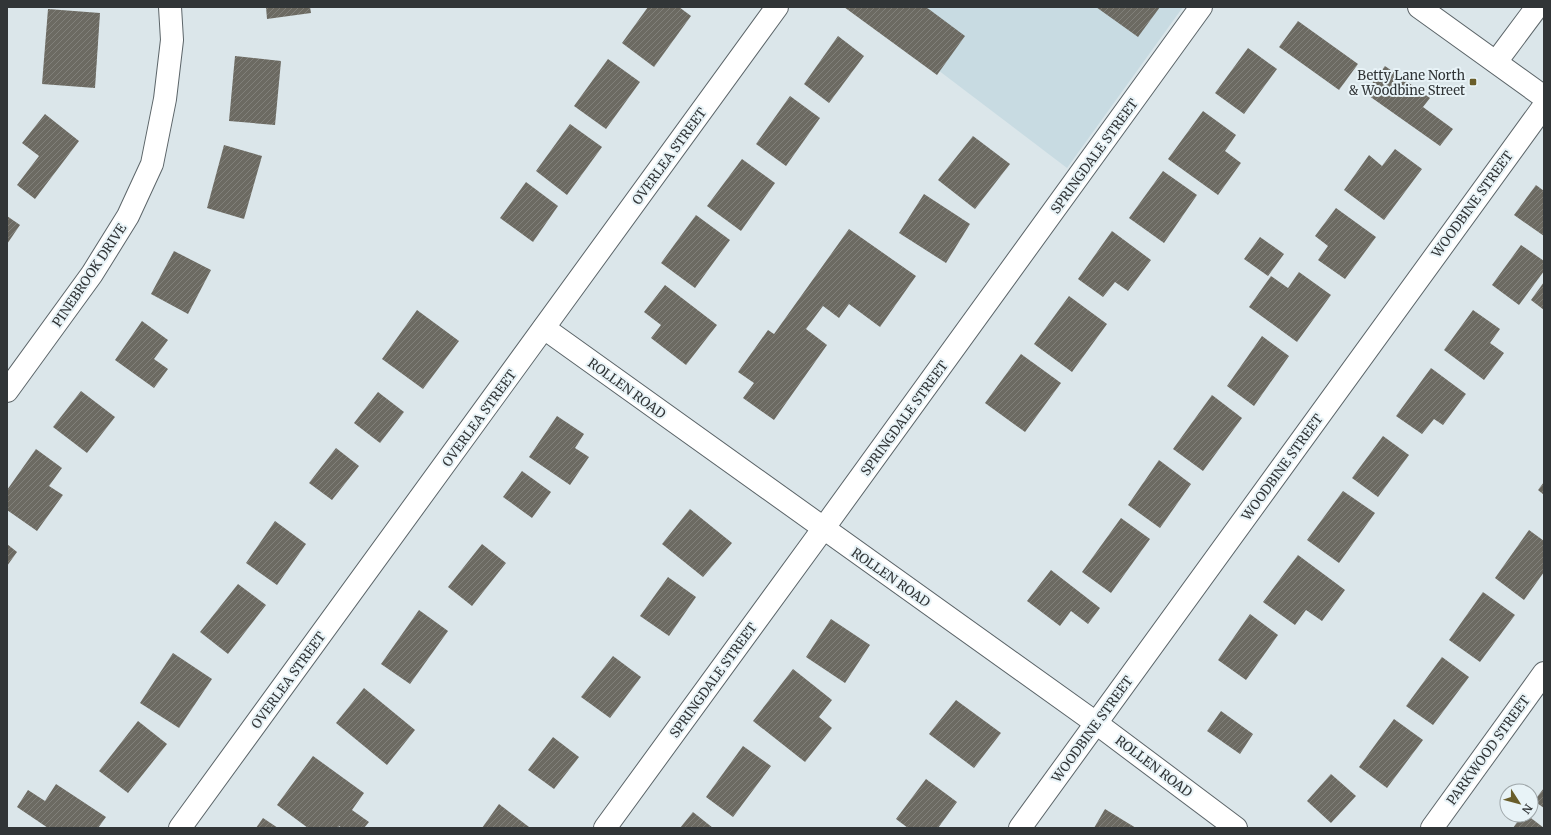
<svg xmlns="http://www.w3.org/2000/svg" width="1551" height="835" font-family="Merriweather,serif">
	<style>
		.built { fill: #c8dbe2 }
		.building { fill: url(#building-hatch) }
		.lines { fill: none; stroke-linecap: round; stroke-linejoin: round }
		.minor-casing { stroke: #5c6569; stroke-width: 24 }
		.tertiary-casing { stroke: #5c6569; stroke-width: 24 }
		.minor { stroke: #fff; stroke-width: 22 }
		.tertiary { stroke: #fff; stroke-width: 22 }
		.poi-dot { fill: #695d2a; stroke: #e8f3f7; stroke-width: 1.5 }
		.labels { text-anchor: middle; stroke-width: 4; stroke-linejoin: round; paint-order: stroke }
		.poi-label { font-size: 13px; fill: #313537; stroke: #e8f3f7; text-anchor: end }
		.street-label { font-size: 13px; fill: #313537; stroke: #e8f3f7 }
	</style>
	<defs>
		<pattern id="building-hatch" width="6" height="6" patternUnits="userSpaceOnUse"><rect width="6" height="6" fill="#6c6a62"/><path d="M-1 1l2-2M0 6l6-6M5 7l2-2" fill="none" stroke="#81807a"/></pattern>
	</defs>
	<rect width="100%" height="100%" fill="#dbe6ea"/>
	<!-- built -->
	<polygon class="built" points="855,7 1183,7 1067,168"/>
	<!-- building -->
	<g class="building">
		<polygon points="266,7 310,7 311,13 267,19"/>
		<polygon points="648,7 679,7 691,16 654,67 622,43"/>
		<polygon points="844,7 926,7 965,36 937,75"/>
		<polygon points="1096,7 1160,7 1138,37"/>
		<polygon points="48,9 100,13 95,88 42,84"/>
		<polygon points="1298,21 1358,64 1339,90 1279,47"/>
		<polygon points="838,36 864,56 829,103 804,84"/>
		<polygon points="1248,48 1277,69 1244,114 1215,93"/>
		<polygon points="235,56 281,61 275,125 229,121"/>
		<polygon points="608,59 640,82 606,129 574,106"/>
		<polygon points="1385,66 1430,98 1423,107 1453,129 1440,146 1365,93"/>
		<polygon points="790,96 820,118 786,166 756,144"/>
		<polygon points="1203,111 1236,135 1225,151 1241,163 1218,195 1168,159"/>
		<polygon points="45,114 79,141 35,199 17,185 39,156 22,143"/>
		<polygon points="570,124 602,147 567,195 536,171"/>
		<polygon points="973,136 1010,164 975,209 938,180"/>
		<polygon points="224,145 262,156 244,219 207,208"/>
		<polygon points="1395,149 1422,169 1384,220 1344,190 1369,155 1382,166"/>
		<polygon points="742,159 775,183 741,231 707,206"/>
		<polygon points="1163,171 1197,195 1164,243 1129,218"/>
		<polygon points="526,182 558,206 533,242 500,218"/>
		<polygon points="1536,185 1544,191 1544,236 1514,215"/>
		<polygon points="924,194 970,224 946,263 899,233"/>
		<polygon points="1336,208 1376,237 1345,279 1318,260 1328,246 1315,236"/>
		<polygon points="696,215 730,240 695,288 661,263"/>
		<polygon points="7,216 20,225 7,244"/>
		<polygon points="849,229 916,276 880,327 849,304 839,318 823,306 806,329 827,345 774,420 743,398 754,383 738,372 768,330 774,334"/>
		<polygon points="1112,231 1151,260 1128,291 1115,282 1103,297 1078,279"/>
		<polygon points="1260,237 1284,254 1268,276 1244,259"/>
		<polygon points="1521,245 1544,261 1544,271 1519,305 1492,285"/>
		<polygon points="174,251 211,270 188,314 151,294"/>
		<polygon points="1299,272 1331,295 1297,342 1249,307 1271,276 1288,288"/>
		<polygon points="1544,282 1544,310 1531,300"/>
		<polygon points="665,285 717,325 686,365 651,338 661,325 644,312"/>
		<polygon points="1069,296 1107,324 1072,372 1034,344"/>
		<polygon points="417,310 459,341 423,389 382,359"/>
		<polygon points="1473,310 1500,329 1490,343 1504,353 1484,380 1444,350"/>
		<polygon points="142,321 168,340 154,359 168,369 154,388 115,360"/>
		<polygon points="1262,336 1289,356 1254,406 1227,386"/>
		<polygon points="1021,354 1061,383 1025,432 985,403"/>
		<polygon points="1431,368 1466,394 1443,425 1434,419 1422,434 1396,416"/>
		<polygon points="81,391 115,417 87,453 53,427"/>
		<polygon points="378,392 404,412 380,443 354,423"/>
		<polygon points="1212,395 1242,418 1203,471 1173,449"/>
		<polygon points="557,416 584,434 575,448 589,457 570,485 529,457"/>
		<polygon points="1383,436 1409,455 1378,497 1352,478"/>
		<polygon points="336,448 359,466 332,500 309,483"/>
		<polygon points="36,449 62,468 49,486 63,495 37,531 7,510 7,490"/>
		<polygon points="1159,460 1191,484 1160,528 1128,505"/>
		<polygon points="522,471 551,492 532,518 503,497"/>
		<polygon points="1544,482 1544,495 1538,490"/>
		<polygon points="1343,491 1375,513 1339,563 1307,540"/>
		<polygon points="690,509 732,543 703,577 662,544"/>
		<polygon points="1121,518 1150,539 1111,593 1082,572"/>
		<polygon points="275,521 306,544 277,585 246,563"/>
		<polygon points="1529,530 1544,541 1544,572 1524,600 1495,578"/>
		<polygon points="7,544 17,552 7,566"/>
		<polygon points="482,544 506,563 472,606 448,587"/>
		<polygon points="1298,555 1345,590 1322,621 1306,610 1295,625 1263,602"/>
		<polygon points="1051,570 1100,608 1088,624 1071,611 1060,626 1027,601"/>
		<polygon points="668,577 696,597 669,636 640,616"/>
		<polygon points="238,584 266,605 228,654 200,632"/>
		<polygon points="1483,592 1515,615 1480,662 1449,640"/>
		<polygon points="419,610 448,631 410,684 381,664"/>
		<polygon points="1250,614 1278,635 1246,680 1218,660"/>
		<polygon points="831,619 870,645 845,683 806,657"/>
		<polygon points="173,653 212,679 179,728 140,703"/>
		<polygon points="613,656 641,677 610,718 581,697"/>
		<polygon points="1442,657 1469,677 1433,725 1406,706"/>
		<polygon points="793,669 832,700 819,717 832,728 805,762 753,721"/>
		<polygon points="364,688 415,730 387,765 336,723"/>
		<polygon points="956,700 1001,733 974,768 929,734"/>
		<polygon points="1221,711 1253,734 1240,754 1207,731"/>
		<polygon points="1394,719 1423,740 1387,788 1359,767"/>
		<polygon points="138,721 167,744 128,793 99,771"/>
		<polygon points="553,737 579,757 554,789 528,770"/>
		<polygon points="743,746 771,766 733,817 706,797"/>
		<polygon points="313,756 364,793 352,810 369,822 364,828 342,828 339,826 338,828 308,828 277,805"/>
		<polygon points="1331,774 1356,796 1331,823 1307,801"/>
		<polygon points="926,779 957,802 938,828 908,828 896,819"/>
		<polygon points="56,784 106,817 98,828 48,828 17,807 28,790 45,801"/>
		<polygon points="1544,788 1544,808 1534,801"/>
		<polygon points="499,804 529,827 529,828 482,828"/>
		<polygon points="1105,809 1136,828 1094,828"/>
		<polygon points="693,812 713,828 680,828"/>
		<polygon points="1522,815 1527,815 1544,828 1513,828"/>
		<polygon points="263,818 278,828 256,828"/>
	</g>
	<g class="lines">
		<defs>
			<g id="minor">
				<polyline points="1496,62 1537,7"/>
				<polyline points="544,328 1096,723 1236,828"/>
				<polyline points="7,391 92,274 128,216 152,164 165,99 172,40 170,7"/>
				<polyline points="180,828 777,7"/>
				<polyline points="605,828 823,529 1201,7"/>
				<polyline points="1020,828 1544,106"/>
				<polyline points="1432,828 1544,673"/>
			</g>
			<polyline id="tertiary" points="1419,7 1544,97"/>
		</defs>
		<!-- minor casing -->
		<use href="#minor" class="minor-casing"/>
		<!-- tertiary casing -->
		<use href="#tertiary" class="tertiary-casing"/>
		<!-- minor -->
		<use href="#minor" class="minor"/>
		<!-- tertiary -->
		<use href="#tertiary" class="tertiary"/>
	</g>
	<!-- markers -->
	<rect class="poi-dot" x="1469" y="78" width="8" height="8" rx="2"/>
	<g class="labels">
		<!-- poi labels -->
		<g class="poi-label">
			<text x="1465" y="80">Betty Lane North<tspan x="1465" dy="15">&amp; Woodbine Street</tspan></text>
		</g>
		<!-- street labels -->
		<g class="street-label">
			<text transform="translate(669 156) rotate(-54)" y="5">OVERLEA STREET</text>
			<text transform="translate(1094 156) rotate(-54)" y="5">SPRINGDALE STREET</text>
			<text transform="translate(1472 204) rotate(-54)" y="5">WOODBINE STREET</text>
			<text transform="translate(89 275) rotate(-56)" y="5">PINEBROOK DRIVE</text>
			<text transform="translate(627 388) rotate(36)" y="5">ROLLEN ROAD</text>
			<text transform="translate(479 418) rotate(-54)" y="5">OVERLEA STREET</text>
			<text transform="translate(904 418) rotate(-54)" y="5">SPRINGDALE STREET</text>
			<text transform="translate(1282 467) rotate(-54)" y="5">WOODBINE STREET</text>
			<text transform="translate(891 577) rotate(35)" y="5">ROLLEN ROAD</text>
			<text transform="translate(288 680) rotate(-54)" y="5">OVERLEA STREET</text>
			<text transform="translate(713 680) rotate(-54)" y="5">SPRINGDALE STREET</text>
			<text transform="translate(1092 729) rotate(-54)" y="5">WOODBINE STREET</text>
			<text transform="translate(1488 750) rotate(-54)" y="5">PARKWOOD STREET</text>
			<text transform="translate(1154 766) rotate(37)" y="5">ROLLEN ROAD</text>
		</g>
	</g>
	<!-- border -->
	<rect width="1551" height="835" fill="none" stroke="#313537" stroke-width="16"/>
	<!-- north arrow -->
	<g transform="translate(1519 803) rotate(126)"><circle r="19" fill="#e8f3f7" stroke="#9fa7aa"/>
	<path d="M0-3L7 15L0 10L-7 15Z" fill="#695d2a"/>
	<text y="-6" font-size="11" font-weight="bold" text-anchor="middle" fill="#313537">N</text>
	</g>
</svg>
